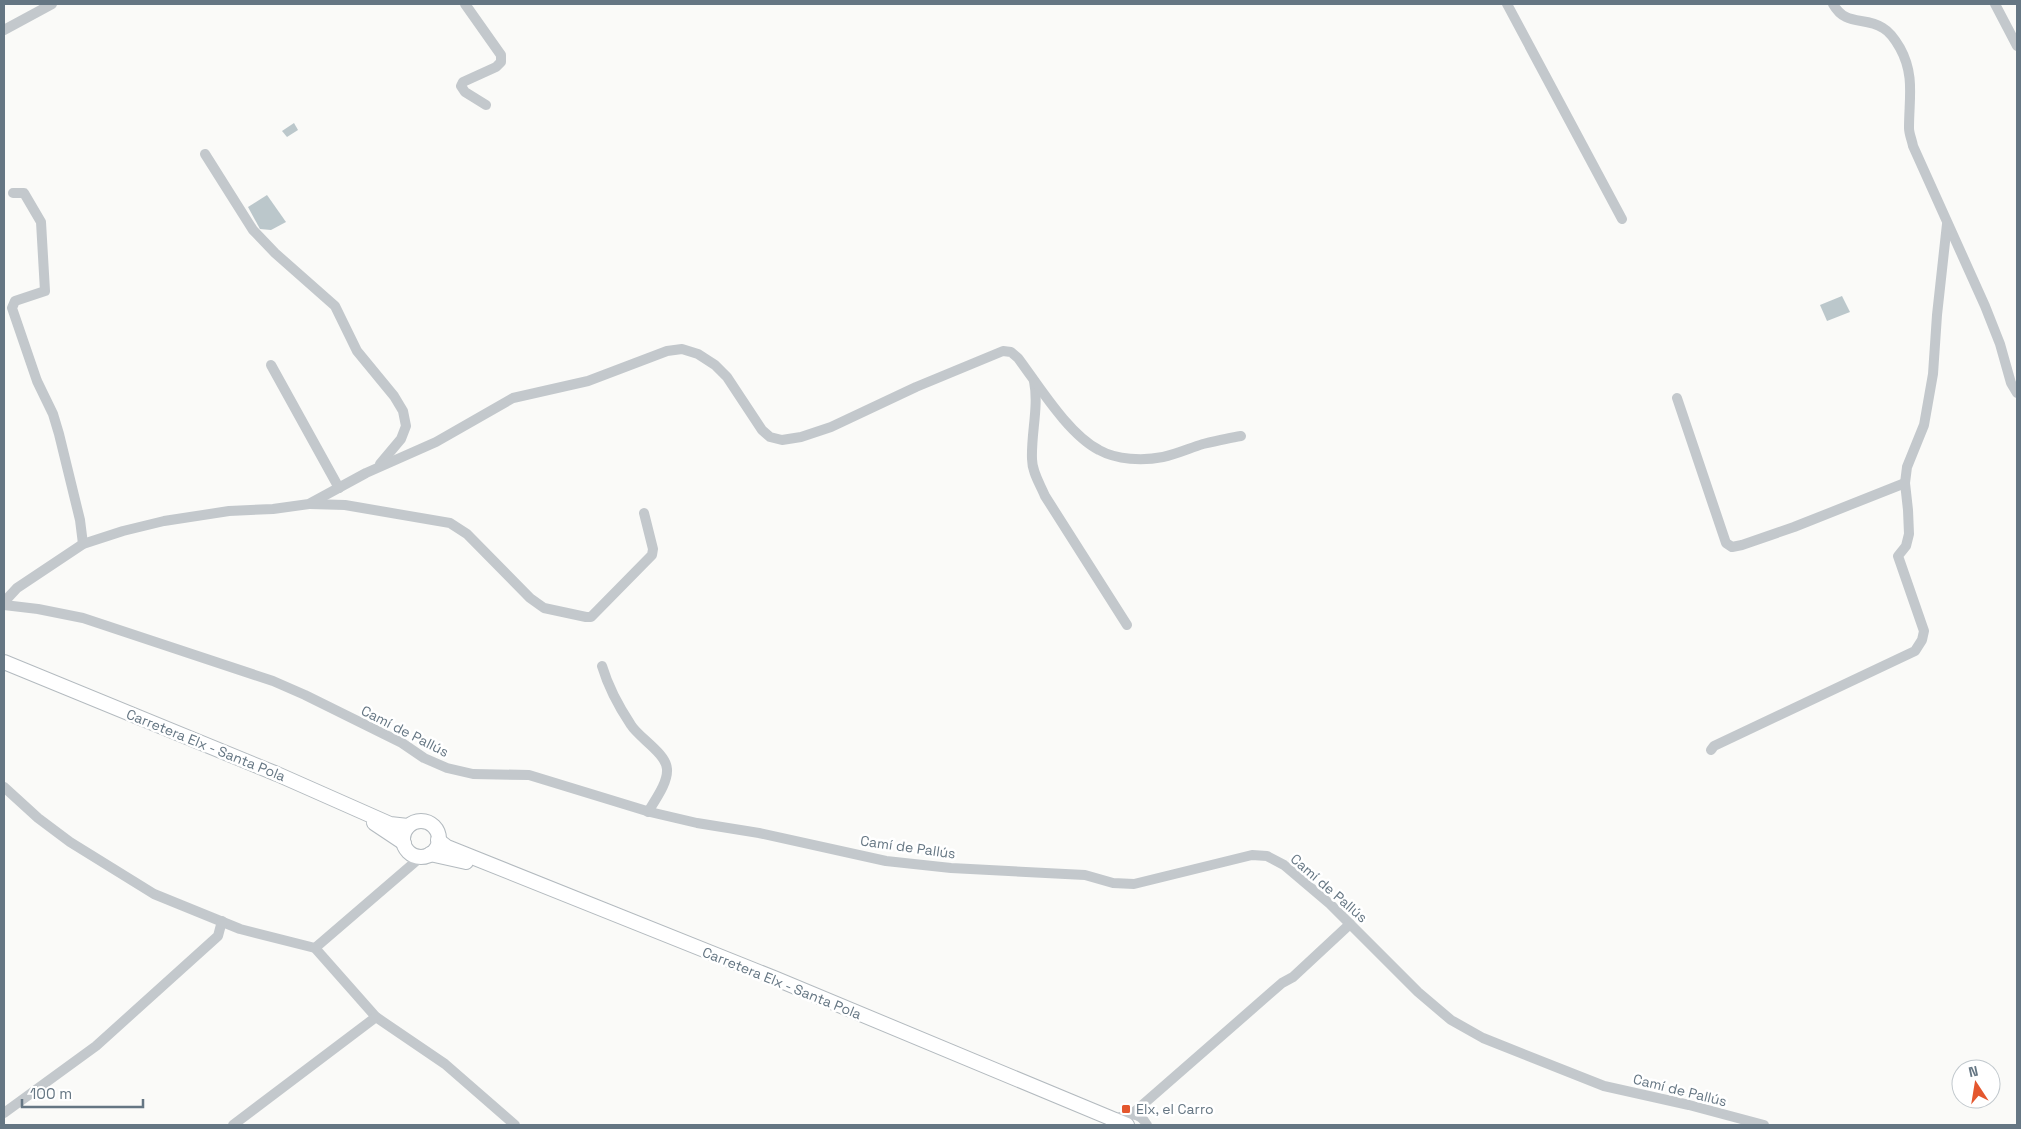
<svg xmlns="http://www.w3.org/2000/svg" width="2021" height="1129" font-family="'Space Grotesk',sans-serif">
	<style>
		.water { fill: #bbc7cb }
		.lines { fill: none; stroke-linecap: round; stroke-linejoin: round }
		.secondary-casing { stroke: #b3babf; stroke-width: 16 }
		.minor { stroke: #c3c8cc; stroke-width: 10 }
		.secondary { stroke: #fff; stroke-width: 14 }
		.poi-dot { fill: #e4572e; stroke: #fff; stroke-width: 2 }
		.labels { text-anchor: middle; stroke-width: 5; stroke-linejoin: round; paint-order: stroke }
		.street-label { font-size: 14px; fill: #657683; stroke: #fff }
		.poi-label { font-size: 14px; fill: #657683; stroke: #fff; text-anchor: start }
	</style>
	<rect width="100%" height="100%" fill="#fafaf8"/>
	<!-- water -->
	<g class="water">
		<polygon points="294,123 298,130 287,137 282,131"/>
		<polygon points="267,195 286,222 271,230 260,229 248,207"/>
		<polygon points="1842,296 1850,312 1827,321 1820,305"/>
	</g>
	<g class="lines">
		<defs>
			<g id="secondary">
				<polyline points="4,662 277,774 390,824 408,826"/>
				<circle cx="421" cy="839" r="18"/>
				<polyline points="374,823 404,843"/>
				<polyline points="438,840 447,847 774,978 1127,1125"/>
				<polyline points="430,854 466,862"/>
			</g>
		</defs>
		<!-- secondary casing -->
		<use href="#secondary" class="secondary-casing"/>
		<!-- minor -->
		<g class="minor">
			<polyline points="465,4 501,55 501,62 496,67 463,82 461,86 465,92 486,105"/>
			<polyline points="1507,4 1622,219"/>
			<path d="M 1833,4 C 1846,27 1864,16 1883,28 C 1890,32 1896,41 1900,48 C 1915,75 1909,98 1909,128 C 1909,134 1912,140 1913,146 L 1985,306 L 2000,344 L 2011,383 L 2017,393"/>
			<polyline points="1995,4 2017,46"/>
			<polyline points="4,30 52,4"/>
			<polyline points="205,154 253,230 275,253 335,306 357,351 394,396 403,411 406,426 401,439 380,464"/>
			<polyline points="13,193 24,193 41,222 45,291 15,301 12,308 37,381 53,414 59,434 80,520 83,544"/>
			<polyline points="271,365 339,488"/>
			<path d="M 1034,381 C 1039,407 1031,433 1032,459 C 1032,472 1040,484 1045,496 L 1127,625"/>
			<polyline points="1677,398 1726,543 1732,547 1742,545 1794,527 1905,483"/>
			<polyline points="310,504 345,505 450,523 467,534 530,598 544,608 586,617 591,617 652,555 653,549 644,513"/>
			<path d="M 4,602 L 17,588 L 83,544 L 123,531 L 164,521 L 229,511 L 273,509 L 309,504 L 366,473 L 436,442 L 513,398 L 588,381 L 667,351 L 682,349 L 698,354 L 715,365 L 727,377 L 762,430 L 770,437 L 782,440 L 801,437 L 831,427 L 916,387 L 1003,351 L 1011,352 L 1018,358 C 1039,386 1068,434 1099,450 C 1117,460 1143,461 1163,457 C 1177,454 1190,448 1203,444 C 1216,441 1229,438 1241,436"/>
			<polyline points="4,605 38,609 83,618 273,681 305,695 402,743 424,758 447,768 473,774 529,775 650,812 697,823 759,833 886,861 951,868 1085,875 1113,883 1134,884 1252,855 1267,856 1284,865 1330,904 1418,992 1451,1020 1483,1038 1604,1086 1689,1105 1764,1125"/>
			<path d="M 602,666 C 608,686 619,707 631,725 C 639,738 666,753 667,769 C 668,783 655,800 648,812"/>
			<polyline points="1711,750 1714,746 1915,651 1922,640 1924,631 1898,556 1906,546 1909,534 1908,510 1905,483 1907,467 1924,425 1933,374 1937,315 1947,224"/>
			<polyline points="4,787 38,818 70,842 154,894 240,929 315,948 376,1017 445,1064 515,1125"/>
			<polyline points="315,948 422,856"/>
			<polyline points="4,1113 96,1046 218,936 222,921"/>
			<polyline points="1132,1114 1282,983 1293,977 1350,924"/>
			<path d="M 1113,1120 C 1127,1114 1139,1110 1147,1125"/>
			<polyline points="233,1125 376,1017"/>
		</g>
		<!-- secondary -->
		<use href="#secondary" class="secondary"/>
	</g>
	<!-- markers -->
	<rect class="poi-dot" x="1121" y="1104" width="10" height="10" rx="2.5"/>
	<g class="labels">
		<!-- street labels -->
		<g class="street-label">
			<text transform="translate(405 731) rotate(27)" y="5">Camí de Pallús</text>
			<text transform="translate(206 745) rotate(22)" y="5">Carretera Elx - Santa Pola</text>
			<text transform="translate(908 847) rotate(8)" y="5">Camí de Pallús</text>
			<text transform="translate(1329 888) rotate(41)" y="5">Camí de Pallús</text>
			<text transform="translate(782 983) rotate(22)" y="5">Carretera Elx - Santa Pola</text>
			<text transform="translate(1680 1090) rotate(14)" y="5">Camí de Pallús</text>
		</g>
		<!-- poi labels -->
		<g class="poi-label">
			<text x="1136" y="1114">Elx, el Carro</text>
		</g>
	</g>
	<!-- border -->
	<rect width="2021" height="1129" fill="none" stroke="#657683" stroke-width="10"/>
	<!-- north arrow -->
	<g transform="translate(1976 1084) rotate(348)"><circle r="24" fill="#ffffff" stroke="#c1c8cd"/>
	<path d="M0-4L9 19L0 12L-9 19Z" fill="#e4572e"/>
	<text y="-8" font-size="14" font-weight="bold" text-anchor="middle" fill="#657683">N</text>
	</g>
	<!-- scale -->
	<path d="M22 1099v8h121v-8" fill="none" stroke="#657683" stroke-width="2.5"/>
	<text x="30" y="1099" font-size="15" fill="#657683" stroke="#ffffff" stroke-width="4" paint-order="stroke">100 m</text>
</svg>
